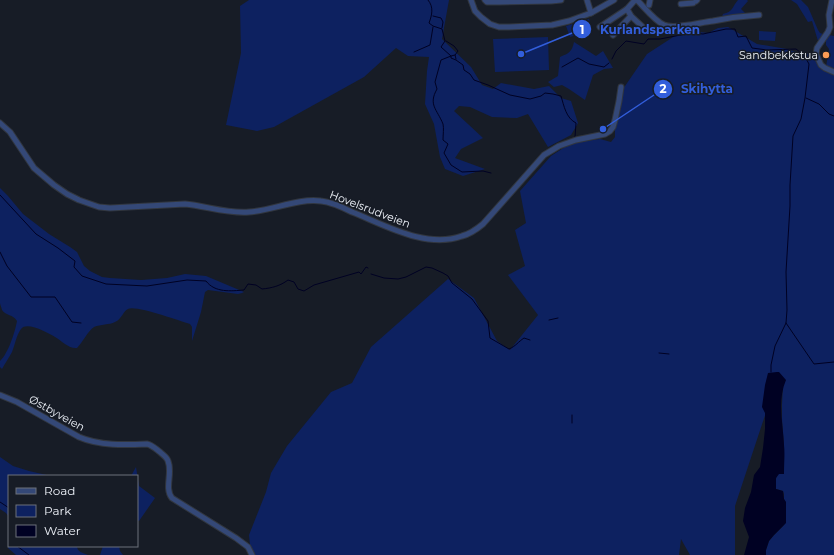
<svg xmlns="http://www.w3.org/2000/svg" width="834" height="555" font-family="Montserrat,sans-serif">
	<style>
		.green { fill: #0d2160 }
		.water { fill: #000123 }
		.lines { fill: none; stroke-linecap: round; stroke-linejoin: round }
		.stream { stroke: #000123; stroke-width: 1 }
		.minor-casing { stroke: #31363f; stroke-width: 7 }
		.minor { stroke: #344877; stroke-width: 5 }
		.poi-dot { fill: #fd9d55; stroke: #171c26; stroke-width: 1.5 }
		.labels { text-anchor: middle; stroke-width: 3; stroke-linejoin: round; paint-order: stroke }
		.poi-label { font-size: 11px; fill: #edf1f8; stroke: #171c26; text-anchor: end }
		.street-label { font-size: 11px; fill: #edf1f8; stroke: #171c26 }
		.leader { fill: none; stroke: #325edb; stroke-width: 1.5 }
		.callout-dot { fill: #325edb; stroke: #171c26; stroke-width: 1.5 }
		.mark-label { font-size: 12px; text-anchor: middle; font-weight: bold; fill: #fff }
		.callout-label { font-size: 12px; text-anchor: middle; font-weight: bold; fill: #325edb; stroke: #171c26; stroke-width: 3; stroke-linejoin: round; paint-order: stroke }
	</style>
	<rect width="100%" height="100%" fill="#171c26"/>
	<!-- green -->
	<g class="green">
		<polygon points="249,0 449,0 442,39 471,67 482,85 493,89 501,83 534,89 549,86 561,98 571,101 578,123 571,135 548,147 528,114 517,118 492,117 470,107 459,106 454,111 483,138 461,149 455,158 485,169 463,176 445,169 440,157 434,124 425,104 427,71 429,57 408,56 396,48 364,77 274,127 257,131 226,125 241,53 240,6"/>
		<path d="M 738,0 L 747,0 L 748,1 L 741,9 L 745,13 L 744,15 L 722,17 L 723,14 C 733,12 732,7 738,0 Z"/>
		<path d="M 791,0 L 801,0 L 808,7 L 818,30 L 820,33 L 823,34 L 824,34 L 827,25 L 829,26 L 829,35 L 834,36 L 834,555 L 766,555 L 766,550 L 769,541 L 774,535 L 783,526 L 786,522 L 786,503 L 784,499 L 784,494 L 783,491 L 776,489 C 776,485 775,477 778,474 C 780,473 782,473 784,472 L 784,446 L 782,419 L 782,404 L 783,386 L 779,373 L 735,506 L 735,555 L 690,555 L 681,539 L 679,555 L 251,555 L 249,535 L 266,492 L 271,473 L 287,446 L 331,392 L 352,383 L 371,347 L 448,279 L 474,298 L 497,341 L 510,350 L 538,315 L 508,275 L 525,266 L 515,230 L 526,223 L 520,191 L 551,156 L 571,143 L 600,139 L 611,142 L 615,137 L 615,128 L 623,89 L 647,54 L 684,30 L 708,33 L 718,28 L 728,27 L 757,44 L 787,49 L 799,53 L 799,51 L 812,55 L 818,62 L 826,67 L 829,49 L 826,45 L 826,40 L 818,41 L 812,21 L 808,22 L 797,4 Z"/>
		<polygon points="589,19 592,31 570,37 566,26"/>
		<polygon points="759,31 776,32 775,41 759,40"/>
		<polygon points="548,37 549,70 495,72 493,39"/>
		<path d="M 574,42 L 596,56 L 603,51 L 613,68 L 604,69 L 593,75 L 585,100 L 569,89 L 562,85 L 554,87 L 548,82 L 558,76 L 560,57 C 569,53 572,52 574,42 Z"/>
		<path d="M 0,188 L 8,196 L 23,214 L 49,234 L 70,247 L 77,252 L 84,266 L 90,271 L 102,277 L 110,278 L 141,280 L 167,278 L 185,274 L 206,276 L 244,292 L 242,293 L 238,294 L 208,290 L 205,292 L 201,312 L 192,341 L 192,327 L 190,324 C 179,321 136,305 128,309 C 123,311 122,319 115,322 C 109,325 101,324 94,327 C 88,331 82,343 77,348 C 69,349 62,341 55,337 C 48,333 27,321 21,329 C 16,336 15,345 12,352 C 9,358 5,363 2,369 L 0,367 L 0,361 C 8,354 15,332 17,321 C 13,314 6,316 2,310 C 2,309 0,304 0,303 Z"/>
		<polygon points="0,457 13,466 29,471 51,476 9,476 9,517 6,513 0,509"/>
		<polygon points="136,467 139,486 155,498 139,521 137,520 137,476 131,476"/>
		<path d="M 9,544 L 9,546 L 77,546 C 77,552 83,553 88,555 L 16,555 L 8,548 Z"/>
		<polygon points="103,546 119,546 120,551 123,555 100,555"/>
	</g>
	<!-- water -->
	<path class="water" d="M 777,372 L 779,372 L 786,380 C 777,401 783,423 784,445 C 785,454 784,463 784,473 L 784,474 L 779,474 L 776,478 L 776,489 L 783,491 L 784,499 L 786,502 L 786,523 L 774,535 L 769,541 L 766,550 L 766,555 L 744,555 L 749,537 L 743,521 L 745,508 L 751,492 L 754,475 L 760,467 L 763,448 L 765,429 L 765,413 L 762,407 L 765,385 L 768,373 Z"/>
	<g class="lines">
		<!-- stream -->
		<g class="stream">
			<path d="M 428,0 C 434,7 432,15 429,23 L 433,26 L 442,29 L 445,41 L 441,47 L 451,56 L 451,58 L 456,60 L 463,65 L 464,70 L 470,74 L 474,80 L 488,85 L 510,95 L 530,99 L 541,96 L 545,93 L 553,94 L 561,96 C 564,106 566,118 576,123 L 575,137"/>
			<polyline points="433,16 441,18 443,22 442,28"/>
			<polyline points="446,41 454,46 458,51 455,55 456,59"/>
			<polyline points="414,52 430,45 433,27"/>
			<path d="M 455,55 L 451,56 L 441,60 L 435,82 L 437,89 C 428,105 437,109 443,124 C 444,128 443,135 443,140 L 448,144 L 444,153 L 451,165 L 462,172 L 483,171 L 491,173"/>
			<polyline points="612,59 616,51 626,41 644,44 648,39 660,39 691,33 703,34 726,29 735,29 738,37 746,36 752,48 767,50 796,49 804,55 809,64 805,98 801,119 793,136 790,185 790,206 786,272 787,310 786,323 775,346 771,365 771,372"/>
			<polyline points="562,67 578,58 589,64 604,67 609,63"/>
			<polyline points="806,98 819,104 829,114 834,116"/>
			<path d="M 0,195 L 36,234 L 58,248 L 75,261 L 74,267 L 82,276 L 106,284 L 147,286 L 187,280 L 206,281 C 215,293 231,291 244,290 L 248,284 L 256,285 L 262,289 C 272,288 280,286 288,280 L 294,282 L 298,289 L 304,291 L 314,285 L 359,272 L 361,274 L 366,267 L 368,268"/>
			<polyline points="0,252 7,266 31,297 55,297 72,322 81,323"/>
			<path d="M 371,274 L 384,278 L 398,279 L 406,277 L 426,267 L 432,268 L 443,273 L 448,276 L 452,283 L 472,299 L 488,321 L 490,338 L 509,349 C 516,346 518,342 524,338 L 530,340"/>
			<polyline points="549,320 558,318"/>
			<polyline points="786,323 814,364 834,362"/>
			<polyline points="659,353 669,354"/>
			<polyline points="572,423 572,415"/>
			<polyline points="0,502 9,508"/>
			<polyline points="17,546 29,555"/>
		</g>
		<defs>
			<g id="minor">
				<polyline points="471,0 475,11 481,17 490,24 499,27 509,27 552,25 569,21 591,13 614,0"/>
				<polyline points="485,0 487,2 500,2 551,1 561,0"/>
				<polyline points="587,0 591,13"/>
				<polyline points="635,0 627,9 631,16 646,30"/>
				<path d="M 637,0 C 645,8 655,21 664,25 C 675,30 701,22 713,21 C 728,18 743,16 759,15"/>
				<polyline points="832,0 829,15 830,27 828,32 817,48 816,54 821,65 825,68 834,72"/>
				<polyline points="696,1 697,0"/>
				<polyline points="681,4 693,3"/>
				<polyline points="649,5 650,0"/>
				<polyline points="600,27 627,9"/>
				<polyline points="613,35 631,16"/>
				<path d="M 0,123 L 10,132 L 34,168 L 54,185 L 67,194 L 79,200 L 99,207 L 110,208 L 185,204 C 206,206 228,214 249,212 C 272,211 297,198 321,201 C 332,202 342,207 352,212 C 385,225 426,249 462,236 C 470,234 477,229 483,224 L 544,155 L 559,146 L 576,140 L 605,134 L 610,131 L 613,127 L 615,120 L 619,101 L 621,87"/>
				<path d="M 0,395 L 17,402 L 79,437 C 100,446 125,445 147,444 C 152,445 156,449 160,452 C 163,455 167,457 168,461 C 173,473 164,488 172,498 L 236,538 L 248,547 L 252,555"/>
			</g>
		</defs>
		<!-- minor casing -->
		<use href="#minor" class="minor-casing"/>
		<!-- minor -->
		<use href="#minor" class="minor"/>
	</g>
	<!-- markers -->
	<circle class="poi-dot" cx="826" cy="55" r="4"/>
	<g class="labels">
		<!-- poi labels -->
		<g class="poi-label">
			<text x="818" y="59">Sandbekkstua</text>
		</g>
		<!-- street labels -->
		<g class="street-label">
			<text transform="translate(370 209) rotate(21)" y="4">Hovelsrudveien</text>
			<text transform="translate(57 413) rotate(29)" y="4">Østbyveien</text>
		</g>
	</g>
	<!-- callouts -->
	<path class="leader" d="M521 54L582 29M603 129L663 89"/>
	<g class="callout-dot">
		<circle cx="521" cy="54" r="4"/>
		<circle cx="603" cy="129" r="4"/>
		<circle cx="582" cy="29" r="10"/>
		<circle cx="663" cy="89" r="10"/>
	</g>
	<g class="mark-label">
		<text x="582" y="34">1</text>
		<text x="663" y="93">2</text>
	</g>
	<g class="callout-label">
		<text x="650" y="34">Kurlandsparken</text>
		<text x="707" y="93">Skihytta</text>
	</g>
	<!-- legend -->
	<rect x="8" y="475" width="130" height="72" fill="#171c26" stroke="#6d717a"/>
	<rect x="16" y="488" width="20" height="6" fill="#344877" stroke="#6d717a"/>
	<text x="44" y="495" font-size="12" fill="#edf1f8">Road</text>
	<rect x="16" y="505" width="20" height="12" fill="#0d2160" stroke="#6d717a"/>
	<text x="44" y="515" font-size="12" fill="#edf1f8">Park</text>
	<rect x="16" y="525" width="20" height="12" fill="#000123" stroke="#6d717a"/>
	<text x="44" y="535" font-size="12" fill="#edf1f8">Water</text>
</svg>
